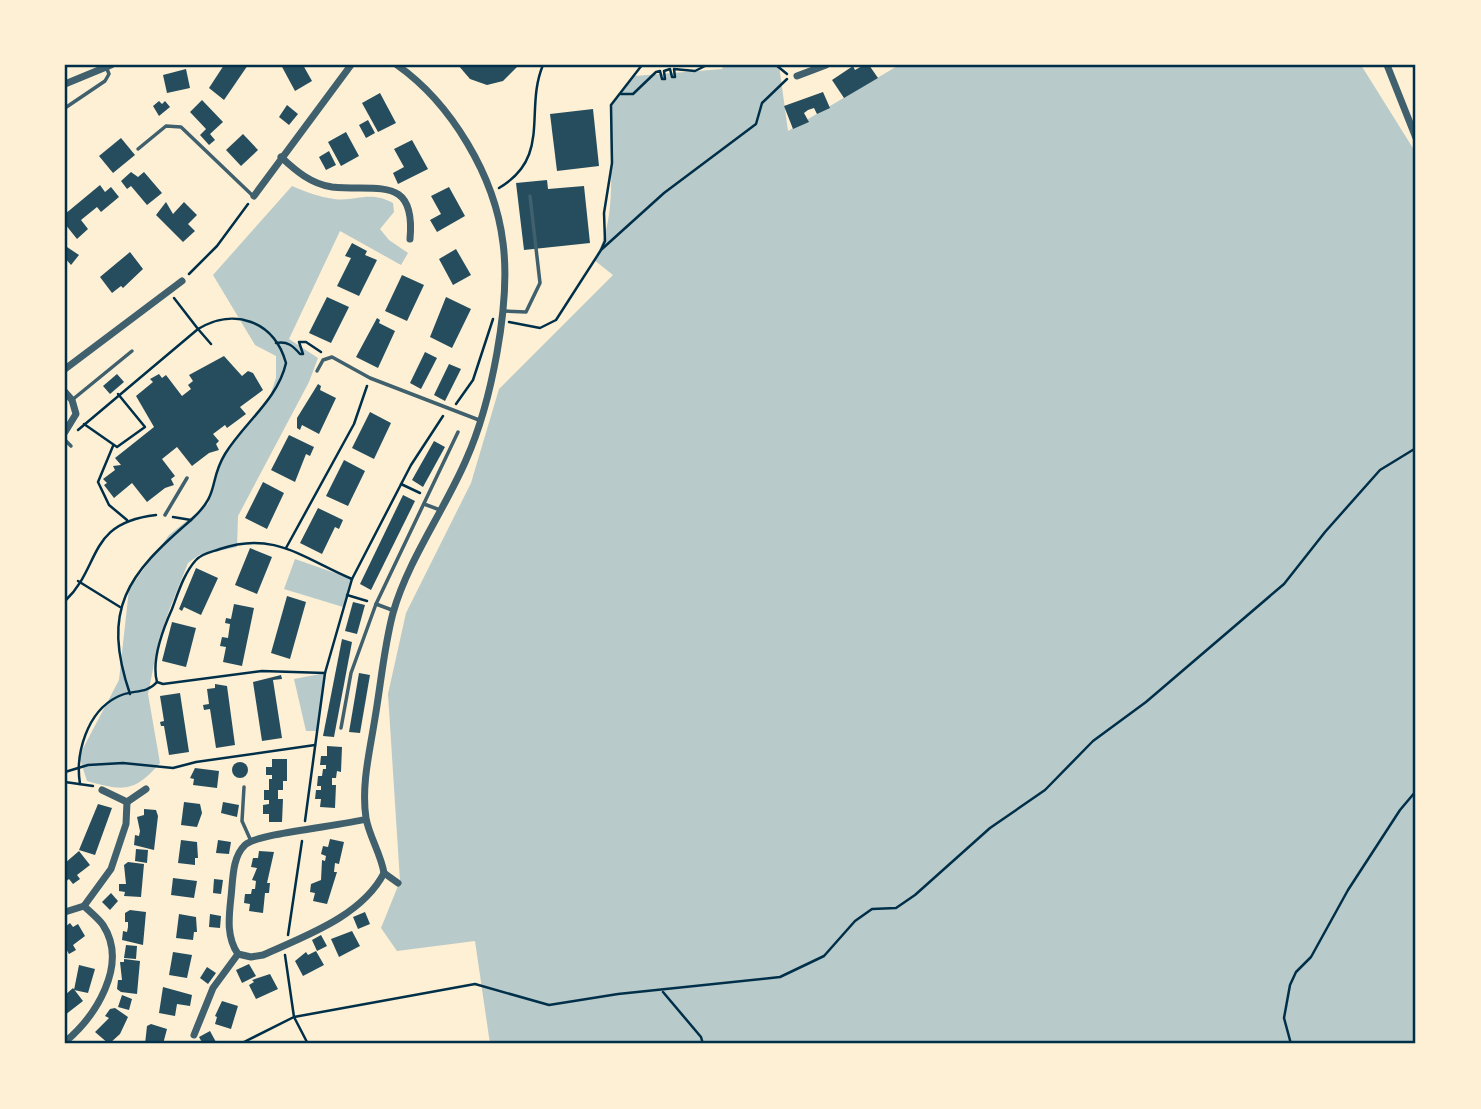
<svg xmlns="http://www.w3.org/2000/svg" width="1481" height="1109" font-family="'Roboto Serif',serif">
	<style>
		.green { fill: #b9caca }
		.building { fill: #264d5e }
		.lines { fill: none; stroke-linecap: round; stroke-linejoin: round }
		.path { stroke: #003049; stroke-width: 2.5 }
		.service { stroke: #3f606c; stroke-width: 3.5 }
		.minor { stroke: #3f606c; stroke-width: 7 }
		.neatline { fill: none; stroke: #003049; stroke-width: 2.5 }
	</style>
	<rect width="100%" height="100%" fill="#fdf0d5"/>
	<!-- green -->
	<g class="green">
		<path d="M 724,65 L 779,65 L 788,131 L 899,65 L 1361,65 L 1416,153 L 1416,1044 L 490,1044 L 475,941 L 397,951 L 381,928 L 400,881 L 388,694 L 406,613 L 471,483 L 499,389 L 613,275 L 594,260 C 621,215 607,155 611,105 L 635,76 L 722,69 Z"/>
		<path d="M 292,186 C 306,192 319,197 334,199 C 357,202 368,190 393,203 L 394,212 L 380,229 L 389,240 L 408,253 L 401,265 L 340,231 L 289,339 L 318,358 L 309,382 L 238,516 L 237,547 L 199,555 L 188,563 L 170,608 L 159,639 L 148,694 L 160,763 C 134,793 123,791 87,781 L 79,756 L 119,680 L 129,589 L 169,535 L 208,504 L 224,455 L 270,396 L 276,378 L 276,356 L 255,345 L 213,275 Z"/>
		<polygon points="295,559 352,579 343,607 284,589"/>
		<polygon points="325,673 317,731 306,731 294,679"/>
	</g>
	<!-- building -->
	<g class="building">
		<polygon points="224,65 248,65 224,100 209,88"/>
		<polygon points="281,65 303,65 312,81 295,91"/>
		<polygon points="458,65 519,65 503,81 487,85 470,79"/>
		<polygon points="864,65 869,65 878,78 844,98 832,80 853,66 855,70"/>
		<polygon points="186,69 190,88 167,93 163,75"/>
		<polygon points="823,92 830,108 817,114 814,108 808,110 804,113 809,122 793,129 784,106"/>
		<polygon points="380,93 396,123 378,132 362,103"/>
		<polygon points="202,100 223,122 210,134 215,140 209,145 200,135 206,129 190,112"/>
		<polygon points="159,101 162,104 165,101 170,107 159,116 153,106"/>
		<polygon points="287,105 298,114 289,125 279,117"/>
		<polygon points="593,109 599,166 557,171 550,114"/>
		<polygon points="368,120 375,133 366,138 359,125"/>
		<polygon points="346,132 359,156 341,166 328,142"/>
		<polygon points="243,134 258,150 241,166 226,150"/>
		<polygon points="121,138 135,155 113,173 99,156"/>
		<polygon points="412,140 428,169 398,184 393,173 404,167 394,149"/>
		<polygon points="329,151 336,165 326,170 319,157"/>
		<polygon points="131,172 138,177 144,172 162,193 147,205 131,186 127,189 121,181"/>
		<polygon points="547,180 548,189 584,186 590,243 524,250 516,183"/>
		<polygon points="100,185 105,192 111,187 119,197 101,212 97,207 81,220 88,229 77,239 65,224 65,214"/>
		<polygon points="449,187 465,216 437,232 430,220 441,214 431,196"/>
		<polygon points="166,202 173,214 184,202 197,215 188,224 195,231 183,242 156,215"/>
		<polygon points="352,243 367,251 365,255 377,260 359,296 337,286 351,258 345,256"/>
		<polygon points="67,247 79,255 71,265 65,258"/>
		<polygon points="456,249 471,275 453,285 439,259"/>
		<polygon points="130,252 143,269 123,288 121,286 112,293 100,277"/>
		<polygon points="402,275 424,285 407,321 385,311"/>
		<polygon points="327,297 349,307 331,343 309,333"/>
		<polygon points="446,297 471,309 452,348 430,337"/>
		<polygon points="377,318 380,320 379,323 395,331 378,368 356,357"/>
		<polygon points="425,352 437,358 421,389 410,383"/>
		<polygon points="224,356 242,376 248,371 253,373 263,390 240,407 246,414 227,428 225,425 213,434 219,441 216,444 219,450 209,453 192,466 177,447 162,459 175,476 171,479 174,485 165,488 147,502 132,483 114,498 104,485 107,483 103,479 115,470 113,466 121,465 115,458 154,427 136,396 153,382 150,379 159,374 162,378 166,375 182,396 191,389 188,385 193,381 189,375"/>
		<polygon points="449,364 461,369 445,401 434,395"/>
		<polygon points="117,374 124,382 110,394 103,386"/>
		<polygon points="318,384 321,386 320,390 336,398 319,434 302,425 300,430 297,428 297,418"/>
		<polygon points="370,412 391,423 374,459 352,448"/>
		<polygon points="289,435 314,447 310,456 306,454 295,482 271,470"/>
		<polygon points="434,441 445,447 423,487 412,480"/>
		<polygon points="344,460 365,471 348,506 326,496"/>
		<polygon points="263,482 284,493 267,529 245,518"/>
		<polygon points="403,495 415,501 371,590 360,584"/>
		<polygon points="318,508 343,520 339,529 335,527 322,554 300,543"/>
		<polygon points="250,548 272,557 257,594 235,585"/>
		<polygon points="196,568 218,578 201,615 184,607 182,611 179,609"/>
		<polygon points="287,596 306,602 290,659 271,653"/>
		<polygon points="353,602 365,605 357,634 345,631"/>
		<polygon points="234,604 254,608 242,666 223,662 226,647 220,646 222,637 228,638 230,624 225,623 226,618 231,619"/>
		<polygon points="172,622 196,628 186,667 162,661"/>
		<polygon points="342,639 352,642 334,737 323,736"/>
		<polygon points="359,673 370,675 360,733 349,732"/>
		<polygon points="281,675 282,679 273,680 282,738 262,741 253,682"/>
		<polygon points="215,684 227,686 235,745 216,748 210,709 204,710 203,705 209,704 207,689 215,688"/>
		<polygon points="180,693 189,752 169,755 164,726 161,726 160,722 164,721 160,696"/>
		<polygon points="327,746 342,747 341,772 337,771 336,778 332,778 332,785 336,785 335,808 320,807 321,799 315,799 316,790 321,790 321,786 317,786 318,776 322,776 323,769 326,769 326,765 320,765 321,756 327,756"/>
		<polygon points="272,759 287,759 287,781 283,781 283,790 278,790 278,799 283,799 282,822 269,822 269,814 263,814 263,805 269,804 269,800 264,800 264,790 269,790 269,779 272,779 272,775 266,775 266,767 272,767"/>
		<circle cx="240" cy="770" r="8"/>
		<polygon points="195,768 219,771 217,788 193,785 194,779 190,778"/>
		<polygon points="184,802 200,804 202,813 197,827 181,825"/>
		<polygon points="223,802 239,805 237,817 221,813"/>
		<polygon points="98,804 112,808 95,855 79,850"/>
		<polygon points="144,809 156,810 158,816 154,850 134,845 135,835 139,836 140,831 137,817 144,815"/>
		<polygon points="330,839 344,842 339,864 335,863 334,872 337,872 327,904 313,901 315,893 310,892 311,884 321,880 322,860 325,861 326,856 321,854 323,846 328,847"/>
		<polygon points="181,840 197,842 198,858 195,858 195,865 178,863"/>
		<polygon points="218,840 231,842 229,854 216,853"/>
		<polygon points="136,849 148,850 147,863 135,861"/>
		<polygon points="79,851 90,865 77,875 80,879 73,884 69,879 65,882 65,863"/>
		<polygon points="259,851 274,852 267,883 270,883 269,893 265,893 263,913 249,911 250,904 244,903 245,894 251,894 252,889 255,889 256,881 252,880 257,868 251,867 253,858 258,858"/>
		<polygon points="128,862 144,864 141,897 124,896 125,892 119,891 119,884 126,884 124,865"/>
		<polygon points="173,878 197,881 194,898 171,895"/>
		<polygon points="214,879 223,880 221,894 213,893"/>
		<polygon points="111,893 118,901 110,910 102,902"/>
		<polygon points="130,910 146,912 143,945 122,940 123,931 127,932 128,927 128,922 125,922 125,913"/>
		<polygon points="365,912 370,924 358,929 353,917"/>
		<polygon points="179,914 196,917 197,932 194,932 193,940 176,938"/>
		<polygon points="210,914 221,916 220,928 209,927"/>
		<polygon points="70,923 73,927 78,924 85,936 73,945 76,950 69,954 65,947 65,927"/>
		<polygon points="352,931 360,946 339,957 331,939"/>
		<polygon points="321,935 327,946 317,951 312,940"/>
		<polygon points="126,945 137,946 136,959 124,958"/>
		<polygon points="316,951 324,965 303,976 295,961 306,952 308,955"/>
		<polygon points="173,952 192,955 187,978 169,975"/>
		<polygon points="124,959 140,961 137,994 121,992 117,989 118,980 122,980 120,962 124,962"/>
		<polygon points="249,964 256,976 242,983 236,970"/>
		<polygon points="79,965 95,969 88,993 74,990"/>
		<polygon points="207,967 216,973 208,984 200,978"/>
		<polygon points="270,974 278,989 256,999 249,985 254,982 252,980"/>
		<polygon points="163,987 192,995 190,1006 177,1004 175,1016 159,1013"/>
		<polygon points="73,988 83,1001 65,1015 65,995"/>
		<polygon points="122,995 132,999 129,1010 118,1007"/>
		<polygon points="222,1001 238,1006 231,1029 215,1024 217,1017 215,1016"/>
		<polygon points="115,1008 128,1017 120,1034 109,1044 95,1032 109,1018 105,1016 110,1009"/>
		<polygon points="151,1024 167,1029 163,1044 145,1044 147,1026"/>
		<polygon points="210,1031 216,1042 203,1044 199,1037"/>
	</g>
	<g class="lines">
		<!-- path -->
		<g class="path">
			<polyline points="776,65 787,74"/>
			<polyline points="621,94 633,94 656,72 660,71 662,79 665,79 664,71 670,69 672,77 675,77 674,69 695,71 707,65"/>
			<path d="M 499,188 C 552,157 524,110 543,65"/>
			<polyline points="602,249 664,193 756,124 762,103 787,79"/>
			<polyline points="189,274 217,246 248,204"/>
			<polyline points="509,322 540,328 556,320 601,250 605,241 604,213 612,163 611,105 642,65"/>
			<path d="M 276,343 C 288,341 293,346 300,354 L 303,354 L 299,342 L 306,342 L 321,352"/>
			<polyline points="456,404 473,380 493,319"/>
			<polyline points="84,424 117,447 145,427 118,394"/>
			<polyline points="78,430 198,329 174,298"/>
			<polyline points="113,446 98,482 109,505 127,520"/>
			<polyline points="401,484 420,493"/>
			<path d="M 173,517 L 191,520 C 221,493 208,482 225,454 C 244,423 278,399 286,363 C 274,321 234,307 198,329 L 211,344"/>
			<polyline points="286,548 354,424 367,386"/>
			<polyline points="78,581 120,607"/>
			<polyline points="347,595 367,601"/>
			<path d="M 65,601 C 102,566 86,523 156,515"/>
			<path d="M 325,673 L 262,671 L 163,684 L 157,682 C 151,660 163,629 172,609 C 178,593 184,573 196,560 C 202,553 212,552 220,549 C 274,530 304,559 352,579"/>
			<path d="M 130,694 C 101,609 127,575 191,520"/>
			<polyline points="65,772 88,765 123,763 173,768 196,762 315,745"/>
			<polyline points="65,782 93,786"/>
			<path d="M 80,784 C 75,754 87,712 117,697 C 131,689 146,695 157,682"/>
			<polyline points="305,821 325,673 352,579 411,465 443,416"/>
			<polyline points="288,935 302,841"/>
			<polyline points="663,992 701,1037 703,1044"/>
			<polyline points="240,1044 294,1017 285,955"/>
			<polyline points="308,1044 294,1017 475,984 549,1005 618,994 780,977 824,956 855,921 872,909 896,908 915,895 990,828 1045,790 1093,741 1146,702 1284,584 1325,532 1380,470 1416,448"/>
			<polyline points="1291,1044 1284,1018 1290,985 1296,972 1311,957 1348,890 1400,810 1416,791"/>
		</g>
		<!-- service -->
		<g class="service">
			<polyline points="65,108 105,81 109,74 107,69"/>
			<polyline points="138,149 166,126 181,127 252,195"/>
			<polyline points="503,311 526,312 540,283 530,196"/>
			<polyline points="317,371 323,360 332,357 370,378 479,420"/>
			<polyline points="72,400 132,351"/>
			<polyline points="65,440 71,446"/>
			<polyline points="424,504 440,510"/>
			<polyline points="165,515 187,478"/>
			<polyline points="376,604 392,610"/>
			<polyline points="341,728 351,673 376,604 458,432"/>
			<polyline points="244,787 242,821 251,841"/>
		</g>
		<!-- minor -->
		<g class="minor">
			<polyline points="1387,65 1416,138"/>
			<polyline points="797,76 826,65"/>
			<polyline points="65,84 111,65"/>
			<path d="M 281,157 C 296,171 311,184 332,187 C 376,192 416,174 410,239"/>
			<polyline points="254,196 351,65"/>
			<polyline points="65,369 182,281"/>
			<polyline points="65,392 72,400 76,414 65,432"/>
			<polyline points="102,790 127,802"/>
			<polyline points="127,802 146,789"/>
			<path d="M 366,819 C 342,826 258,833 245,845 C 232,857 233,880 231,897 C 229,916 226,937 238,954 L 251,957 L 263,955 C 305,936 362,916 384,873 C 381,854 369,836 366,818 C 361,785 370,750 375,718 C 381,683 384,647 393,613 C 408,560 444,511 466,460 C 491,404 511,304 503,243 C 495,176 451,103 397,65"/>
			<polyline points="384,873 398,883"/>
			<polyline points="65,912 84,906 111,869 126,824 127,802"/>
			<polyline points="194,1035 213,988 238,954"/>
			<path d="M 65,1042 C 95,1017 129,965 103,925 C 98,918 90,912 84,906"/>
		</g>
	</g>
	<!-- border -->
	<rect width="1481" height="1109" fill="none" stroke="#fdf0d5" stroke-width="133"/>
	<rect x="66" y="66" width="1348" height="976" class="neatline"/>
</svg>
